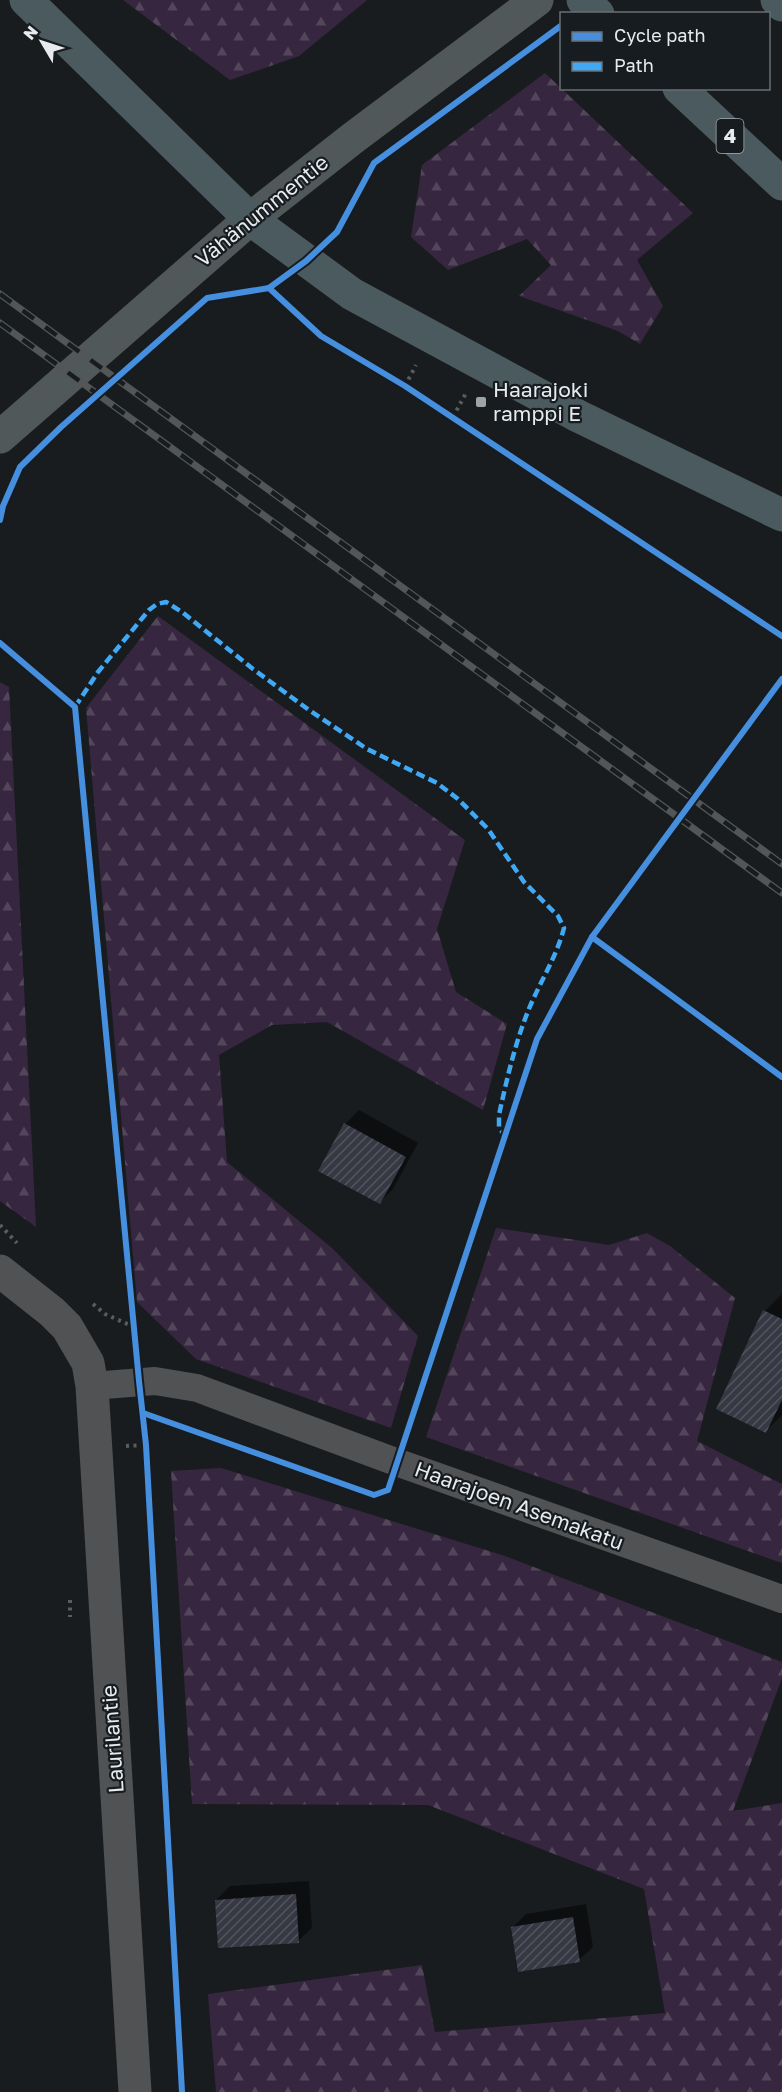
<svg xmlns="http://www.w3.org/2000/svg" width="782" height="2092" font-family="'Golos Text',sans-serif">
	<style>
		.forest { fill: url(#forest-firs) }
		.shadow { fill: #0007 }
		.building { fill: url(#building-hatch) }
		.lines { fill: none; stroke-linecap: round; stroke-linejoin: round }
		.path { stroke: #5a5c5e; stroke-width: 4; stroke-dasharray: 3 4.5; stroke-linecap: butt }
		.minor { stroke: #505254; stroke-width: 28 }
		.tertiary { stroke: #505254; stroke-width: 33 }
		.secondary { stroke: #51585a; stroke-width: 33 }
		.motorway { stroke: #4b5a5e; stroke-width: 33 }
		.rail-casing { stroke: #535657; stroke-width: 7 }
		.rail { stroke: #171c20; stroke-width: 4.5; stroke-dasharray: 14; stroke-linecap: butt }
		.quiet { stroke: #3fa9f5; stroke-width: 4.5; stroke-dasharray: 9 4.5; stroke-linecap: butt }
		.cycleway-casing { stroke: #171c20; stroke-width: 10 }
		.cycleway { stroke: #468fdf; stroke-width: 6 }
		.poi-dot { fill: #9fa3a5; stroke: #171c20; stroke-width: 2 }
		.labels { text-anchor: middle; stroke-width: 4.5; stroke-linejoin: round; paint-order: stroke }
		.shield { fill: #171c20; stroke: #a9adb0; stroke-width: 1.5 }
		.shield-label { font-size: 20px; font-weight: bold; fill: #e7ebee }
		.street-label { font-size: 21px; fill: #e7ebee; stroke: #171c20 }
		.poi-label { font-size: 21px; fill: #e7ebee; stroke: #171c20; text-anchor: start }
	</style>
	<defs>
		<pattern id="forest-firs" width="22" height="20" patternUnits="userSpaceOnUse" patternTransform="scale(1.5)"><rect width="22" height="20" fill="#36263f"/><path d="M5 1l3.5 6h-7zM16 11l3.5 6h-7z" fill="#53465b"/></pattern>
		<pattern id="building-hatch" width="6" height="6" patternUnits="userSpaceOnUse" patternTransform="scale(1.5)"><rect width="6" height="6" fill="#363843"/><path d="M-1 1l2-2M0 6l6-6M5 7l2-2" fill="none" stroke="#53555e"/></pattern>
	</defs>
	<rect width="100%" height="100%" fill="#191c1e"/>
	<!-- forest -->
	<g class="forest">
		<polygon points="123,0 367,0 299,56 230,80"/>
		<polygon points="545,73 693,213 637,260 663,306 640,344 618,331 519,296 551,265 527,239 448,270 411,237 422,165"/>
		<polygon points="158,616 465,840 437,929 456,992 507,1024 483,1110 327,1022 272,1025 219,1055 227,1162 332,1248 418,1336 391,1428 196,1359 137,1302 86,708"/>
		<polygon points="0,682 9,687 36,1227 0,1201"/>
		<polygon points="496,1228 609,1245 647,1233 670,1246 735,1298 697,1441 782,1484 782,1563 426,1437"/>
		<polygon points="221,1468 505,1556 782,1662 782,1678 733,1811 782,1803 782,2092 216,2092 208,1994 422,1965 435,2032 665,2013 644,1889 428,1805 192,1804 171,1471"/>
	</g>
	<!-- shadow -->
	<g class="shadow">
		<polygon points="359,1110 418,1143 393,1189 380,1202 345,1124"/>
		<polygon points="782,1294 782,1415 766,1431 765,1311"/>
		<polygon points="309,1881 312,1928 298,1941 216,1900 230,1886"/>
		<polygon points="586,1904 593,1947 579,1960 512,1928 526,1914"/>
	</g>
	<!-- building -->
	<g class="building">
		<polygon points="344,1123 406,1157 380,1204 318,1171"/>
		<polygon points="763,1310 782,1319 782,1400 766,1433 716,1409"/>
		<polygon points="296,1894 299,1943 218,1948 215,1900"/>
		<polygon points="573,1917 580,1962 518,1972 511,1927"/>
	</g>
	<g class="lines">
		<!-- path -->
		<g class="path">
			<polyline points="405,386 416,365"/>
			<polyline points="453,417 466,393"/>
			<polyline points="0,1225 17,1243"/>
			<polyline points="93,1304 105,1314 134,1327"/>
			<polyline points="126,1446 146,1445"/>
			<polyline points="70,1600 70,1617"/>
		</g>
		<!-- minor -->
		<polyline class="minor" points="92,1386 155,1381 197,1388 396,1462 782,1599"/>
		<!-- tertiary -->
		<polyline class="tertiary" points="0,1271 52,1312 67,1327 88,1363 92,1386 135,2092"/>
		<!-- secondary -->
		<polyline class="secondary" points="0,437 250,219 353,138 537,0"/>
		<!-- motorway -->
		<g class="motorway">
			<polyline points="26,0 250,219 352,294 578,416 782,515"/>
			<polyline points="583,0 598,14"/>
			<polyline points="777,0 782,5"/>
			<polyline points="679,88 782,184"/>
		</g>
		<defs>
			<g id="rail">
				<polyline points="0,294 782,864"/>
				<polyline points="0,323 782,893"/>
			</g>
		</defs>
		<!-- rail casing -->
		<use href="#rail" class="rail-casing"/>
		<!-- rail -->
		<use href="#rail" class="rail"/>
		<!-- quiet -->
		<path class="quiet" d="M 75,707 L 98,672 L 149,610 L 157,604 L 166,602 L 182,612 L 253,669 L 309,710 L 367,749 L 437,783 L 458,799 L 488,829 L 524,882 L 558,916 L 564,928 C 557,955 542,979 531,1004 C 516,1039 507,1078 499,1115 L 499,1127 L 504,1135"/>
		<defs>
			<g id="cycleway">
				<polyline points="269,288 321,336 405,386 782,636"/>
				<polyline points="0,520 3,506 20,467 61,427 207,298 269,288 306,261 337,232 374,163 562,25"/>
				<polyline points="0,643 75,707 139,1381 146,1445 182,2092"/>
				<polyline points="592,937 782,1077"/>
				<polyline points="143,1413 374,1495 388,1490 537,1039 592,937 782,679"/>
			</g>
		</defs>
		<!-- cycleway casing -->
		<use href="#cycleway" class="cycleway-casing"/>
		<!-- cycleway -->
		<use href="#cycleway" class="cycleway"/>
	</g>
	<!-- markers -->
	<rect class="poi-dot" x="475" y="396" width="12" height="12" rx="3"/>
	<g class="labels">
		<!-- shield labels -->
		<rect class="shield" x="716.5" y="119" width="27" height="34" rx="4.5"/>
		<g class="shield-label">
			<text x="730" y="143">4</text>
		</g>
		<!-- street labels -->
		<g class="street-label">
			<text transform="translate(262 211) rotate(-39)" y="7">Vähänummentie</text>
			<text transform="translate(519 1506) rotate(20)" y="7">Haarajoen Asemakatu</text>
			<text transform="translate(113 1739) rotate(-94)" y="7">Laurilantie</text>
		</g>
		<!-- poi labels -->
		<g class="poi-label">
			<text x="493" y="397">Haarajoki<tspan x="493" dy="24">ramppi E</tspan></text>
		</g>
	</g>
	<!-- legend -->
	<rect x="560" y="12" width="210" height="78" fill="#171c20" stroke="#6a6f72" stroke-width="1.5"/>
	<rect x="572" y="32" width="30" height="9" fill="#468fdf" stroke="#6a6f72" stroke-width="1.5"/>
	<text x="614" y="42" font-size="18" fill="#e7ebee">Cycle path</text>
	<rect x="572" y="62" width="30" height="9" fill="#3fa9f5" stroke="#6a6f72" stroke-width="1.5"/>
	<text x="614" y="72" font-size="18" fill="#e7ebee">Path</text>
	<!-- north arrow -->
	<g transform="translate(42 42) rotate(309)" stroke="#171c20" stroke-width="4.5" paint-order="stroke">
	<path d="M0-4.5L10 22L0 15L-10 22Z" fill="#e7ebee"/>
	<text y="-9" font-size="16" font-weight="bold" text-anchor="middle" fill="#e7ebee">N</text>
	</g>
</svg>
